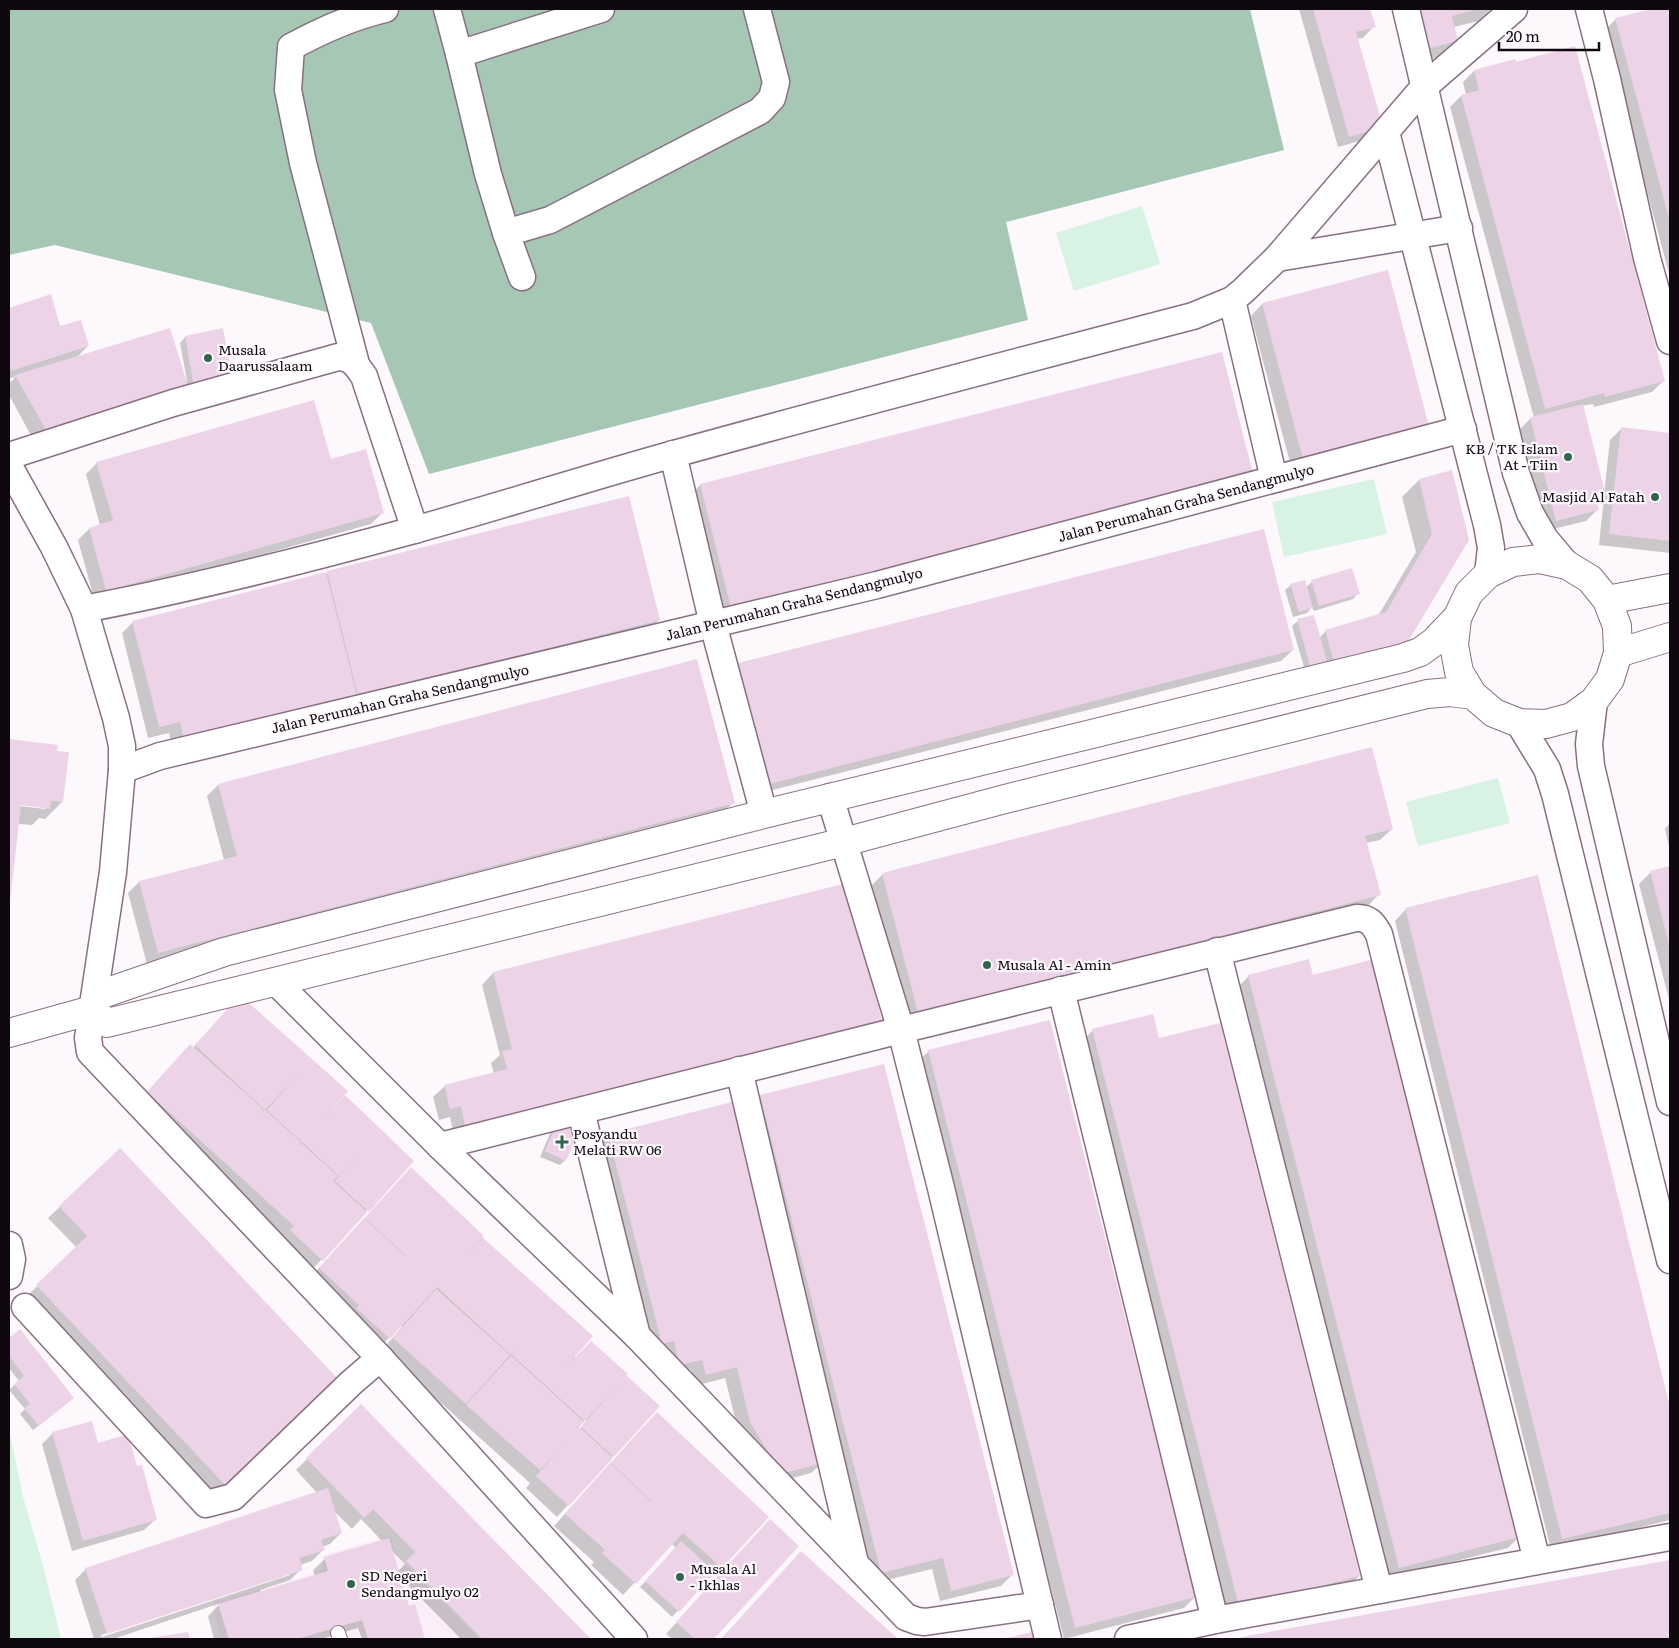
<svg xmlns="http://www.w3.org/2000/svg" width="1679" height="1648" font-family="Literata,serif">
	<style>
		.built { fill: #fbeef8 }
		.green { fill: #d8f2e3 }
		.forest { fill: #a7c7b5 }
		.shadow { fill: #0003; fill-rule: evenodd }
		.building { fill: #edd3e7 }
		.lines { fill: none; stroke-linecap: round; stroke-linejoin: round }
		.lane-casing { stroke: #887082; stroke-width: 16 }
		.street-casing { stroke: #887082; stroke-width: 29 }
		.secondary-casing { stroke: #887082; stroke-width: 30 }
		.lane { stroke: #fff; stroke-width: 14 }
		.street { stroke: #fff; stroke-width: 26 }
		.secondary { stroke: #fff; stroke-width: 28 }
		.poi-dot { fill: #31664c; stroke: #fdf8fc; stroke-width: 2 }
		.labels { text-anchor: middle; stroke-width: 4.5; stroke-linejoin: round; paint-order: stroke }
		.poi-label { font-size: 14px; fill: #10080f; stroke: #fdf8fc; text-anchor: start }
		.street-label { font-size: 14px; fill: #10080f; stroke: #fdf8fc }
	</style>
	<rect width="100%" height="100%" fill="#fdf8fc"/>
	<!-- built -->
	<polygon class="built" points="390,1535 396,1555 479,1639 221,1639 212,1603 324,1570 321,1556"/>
	<!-- green -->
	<g class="green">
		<polygon points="1142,206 1160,264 1074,291 1056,233"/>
		<polygon points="1374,479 1387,534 1284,557 1272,502"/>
		<polygon points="1498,778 1510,823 1418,846 1406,802"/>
		<polygon points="9,1429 23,1497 42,1562 61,1639 9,1639"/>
	</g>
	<!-- forest -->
	<polygon class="forest" points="9,9 1250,9 1284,150 1006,222 1028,320 429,474 371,323 55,245 9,255"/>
	<!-- shadow -->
	<g class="shadow">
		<polygon points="1299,9 1369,9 1374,26 1363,38 1357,39 1370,138 1338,147"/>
		<polygon points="1399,9 1491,9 1479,21 1454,27 1457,40 1440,57 1413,64"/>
		<polygon points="1656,9 1670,9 1670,277 1604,31 1616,19"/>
		<polygon points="1474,71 1663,381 1652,392 1594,407 1593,404 1582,406 1604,494 1610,440 1621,429 1670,434 1670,553 1599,545 1604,497 1596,504 1598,509 1586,521 1545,531 1520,429 1531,418 1534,418 1450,107 1461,96 1466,95 1463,82"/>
		<polygon points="50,296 60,327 88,346 76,358 185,382 187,381 180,343 185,337 222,330 231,379 34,441 9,395 9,384 16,376 9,379 9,309"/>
		<polygon points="1262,304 1428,430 1293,474 1251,316"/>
		<polygon points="330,461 383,512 371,524 95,602 78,540 89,529 100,525 86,474 97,463"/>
		<polygon points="1451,472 1405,644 1306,674 1292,626 1298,621 1319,638 1326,631 1378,616 1416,552 1402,497 1419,480"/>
		<polygon points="1253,476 720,619 689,497 700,485"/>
		<polygon points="328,573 659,620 647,631 173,751 169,733 148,738 122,633 133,622 325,575"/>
		<polygon points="1312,582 1358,593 1353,599 1314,611 1312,607 1307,613 1293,617 1285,590 1291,585 1306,587"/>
		<polygon points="1293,650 1281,661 757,794 728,676 739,664"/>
		<path d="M 9,740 L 56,746 L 62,802 L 45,819 L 39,818 L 32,825 L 18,824 L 9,902 ZM 20,804 L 47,807 L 45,809 L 20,806 Z"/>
		<polygon points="218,785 734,802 722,813 147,964 128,893 139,882 224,860 207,796"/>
		<polygon points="1670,823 1670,851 1665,829"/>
		<polygon points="1392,829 1380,840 1366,843 1379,894 1368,906 907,1024 872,885 883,874"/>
		<polygon points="1670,867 1670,1003 1639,884 1651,872"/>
		<polygon points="1537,877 1670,1411 1670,1520 1551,1550 1395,921 1406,909"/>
		<polygon points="846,884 880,1020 869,1032 454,1136 450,1117 439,1120 433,1097 445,1086 494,1074 491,1063 500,1055 482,985 493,973"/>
		<polygon points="1249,976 1312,976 1519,1537 1508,1548 1387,1578 1238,987"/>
		<polygon points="229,1008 332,1109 412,1161 311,1271 136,1104 179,1057 193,1048"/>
		<polygon points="1093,1030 1359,1576 1348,1587 1228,1617 1082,1042"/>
		<polygon points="929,1051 1195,1597 1184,1608 1064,1639 917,1062"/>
		<polygon points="761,1096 1012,1575 1001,1586 940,1601 932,1569 870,1584 749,1108"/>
		<polygon points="558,1124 565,1160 560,1165 540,1157 552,1129"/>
		<polygon points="609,1135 823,1462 811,1473 770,1484 739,1434 725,1378 695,1386 691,1370 669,1376 651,1354 598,1146"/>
		<polygon points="120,1150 339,1382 217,1499 26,1297 77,1248 48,1218"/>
		<path d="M 411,1168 L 481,1237 L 592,1336 L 574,1356 L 576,1358 L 624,1375 L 658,1406 L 557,1517 L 526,1488 L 530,1483 L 382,1350 L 402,1327 L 400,1326 L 378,1349 L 308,1280 ZM 585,1420 L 586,1421 L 580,1429 L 577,1427 Z"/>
		<polygon points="20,1330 67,1403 33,1430 20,1414 25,1409 9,1390 19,1381 9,1368 9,1339"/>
		<path d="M 361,1406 L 589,1639 L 461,1639 L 399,1576 L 408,1608 L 414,1606 L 424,1639 L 362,1639 L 358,1628 L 321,1639 L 214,1639 L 208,1616 L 221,1603 L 113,1639 L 94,1639 L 75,1580 L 86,1569 L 317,1493 L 296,1470 ZM 333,1510 L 352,1529 L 361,1519 L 382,1541 L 325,1559 L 313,1570 L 315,1576 L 261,1593 L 260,1590 L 290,1580 L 301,1569 L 300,1565 L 312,1561 L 323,1550 L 322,1547 L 330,1544 L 341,1533 ZM 391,1550 L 405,1564 L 398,1571 ZM 290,1573 L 290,1575 L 102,1637 L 101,1635 Z"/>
		<polygon points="645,1425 767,1517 721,1567 710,1578 709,1577 672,1617 640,1587 676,1548 671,1543 623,1595 591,1565 594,1562 554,1526"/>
		<polygon points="53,1433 97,1445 156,1519 144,1530 72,1551 42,1444"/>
		<polygon points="759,1532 797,1546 712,1639 672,1639 666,1634"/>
		<polygon points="801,1553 895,1639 721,1639"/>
		<polygon points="1670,1562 1670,1639 1237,1639"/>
	</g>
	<!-- building -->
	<g class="building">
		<polygon points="1313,9 1370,9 1376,27 1356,32 1383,127 1349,137"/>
		<polygon points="1420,9 1477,9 1452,16 1458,41 1430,48"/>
		<polygon points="1651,9 1670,9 1670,222 1615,18"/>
		<polygon points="1575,46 1665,381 1605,397 1604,393 1545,409 1461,95 1479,90 1474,70 1515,59 1516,62"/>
		<polygon points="1388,270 1430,430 1304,463 1262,303"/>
		<polygon points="51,294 60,326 81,320 89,346 11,371 9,362 9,308"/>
		<polygon points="170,328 188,386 108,411 46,430 15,375"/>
		<polygon points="223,328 232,380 194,387 185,336"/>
		<polygon points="1222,352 1254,477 731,608 700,484"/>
		<polygon points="314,400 331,459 366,449 384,513 106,591 89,528 113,520 96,462"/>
		<polygon points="1583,404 1606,496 1596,499 1599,510 1556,521 1530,417"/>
		<polygon points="1621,427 1670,433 1670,541 1609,534"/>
		<polygon points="1452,470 1469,540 1406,645 1335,666 1325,630 1386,612 1432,534 1419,479"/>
		<polygon points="629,496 660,620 358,696 327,571"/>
		<polygon points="1264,529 1294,650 769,784 738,663"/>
		<polygon points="1352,568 1360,594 1319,606 1311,580"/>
		<polygon points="326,572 357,696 184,740 180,722 159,727 132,621"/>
		<polygon points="1305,580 1313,608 1299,612 1290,584"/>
		<polygon points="1314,615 1328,665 1311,670 1297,619"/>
		<polygon points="697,659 735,803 158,953 139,881 237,856 218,784"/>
		<polygon points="9,739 58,745 57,751 69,752 63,802 51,801 50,809 21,805 10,902 9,902"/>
		<polygon points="1372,747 1393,829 1365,836 1381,895 918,1013 882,873"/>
		<polygon points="1670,866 1670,949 1650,871"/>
		<polygon points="1538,875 1670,1407 1670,1513 1562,1539 1405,908"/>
		<polygon points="847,883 882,1021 465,1126 461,1106 450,1109 444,1085 507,1069 502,1051 512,1049 493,972"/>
		<polygon points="1309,959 1313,975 1374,959 1520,1537 1399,1568 1248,975"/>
		<polygon points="240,995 348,1091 325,1116 345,1095 414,1161 369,1212 335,1181 357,1157 339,1176 267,1110 297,1076 265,1110 195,1045"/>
		<polygon points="1153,1014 1159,1038 1220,1023 1360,1576 1239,1607 1092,1029"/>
		<polygon points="1050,1020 1196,1597 1075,1628 928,1050"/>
		<polygon points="190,1044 264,1110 260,1115 265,1110 301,1142 297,1147 301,1143 338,1176 333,1181 367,1212 323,1261 290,1230 294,1226 147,1092"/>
		<polygon points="884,1064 1014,1575 951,1591 943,1558 881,1573 760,1095"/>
		<polygon points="732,1102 824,1463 781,1474 750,1422 737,1367 706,1375 702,1360 680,1365 674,1341 662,1344 608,1134"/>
		<polygon points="557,1123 578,1132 566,1161 545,1151"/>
		<polygon points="120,1148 341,1382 229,1489 36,1285 87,1236 59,1206"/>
		<polygon points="411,1167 484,1236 469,1252 483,1238 593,1336 566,1367 591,1341 628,1374 626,1375 660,1406 614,1457 581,1427 618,1385 585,1421 512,1355 517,1349 511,1355 437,1287 390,1339 356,1308 359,1305 319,1268 364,1218 404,1255 403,1256 405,1255 365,1218"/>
		<polygon points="436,1289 510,1355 466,1404 393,1338"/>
		<polygon points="20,1329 74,1398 39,1426 24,1408 30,1404 14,1384 24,1376 9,1356 9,1338"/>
		<polygon points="511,1356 547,1388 543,1393 547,1388 584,1422 579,1427 613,1458 569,1506 536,1476 561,1447 540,1470 466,1405"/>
		<polygon points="361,1404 483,1529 591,1639 482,1639 406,1561 415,1552 373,1509 364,1518 306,1458"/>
		<polygon points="657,1412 769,1517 722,1568 683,1533 636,1584 602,1553 605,1550 565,1514 610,1463 650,1500 649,1502 651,1500 611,1463"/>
		<polygon points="92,1421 98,1443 128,1434 137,1466 142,1465 157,1520 83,1541 52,1432"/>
		<polygon points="328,1488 342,1533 321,1540 325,1550 299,1558 303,1570 107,1634 85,1568"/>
		<polygon points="770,1519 799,1546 714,1639 695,1639 676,1622"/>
		<polygon points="389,1538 409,1606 415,1604 425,1639 368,1639 362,1620 297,1639 229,1639 218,1604 328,1571 324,1557"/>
		<polygon points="681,1541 715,1572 679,1612 645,1581"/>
		<polygon points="801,1551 896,1637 896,1639 721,1639"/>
		<polygon points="1670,1560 1670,1639 1234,1639 1252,1635"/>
		<polygon points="188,1632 190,1639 150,1639 150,1638"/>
		<polygon points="1032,1632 1034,1639 1003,1639"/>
	</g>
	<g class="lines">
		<defs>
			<polyline id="lane" points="338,1633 340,1639"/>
			<g id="street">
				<polyline points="447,9 459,54 488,174 506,233 550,220 760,111 772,98 776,82 757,9"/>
				<polyline points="1406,9 1516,473 1530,513 1545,539 1567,565"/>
				<polyline points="1589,9 1607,79 1647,258 1670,341"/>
				<polyline points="459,54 601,9"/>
				<polyline points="1386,132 1487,525 1491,548 1488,574"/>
				<polyline points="506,233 522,277"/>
				<polyline points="1277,258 1459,228"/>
				<polyline points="1232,300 1274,479"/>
				<path d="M 356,364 L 303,163 L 288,90 L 291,47 C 322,30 351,17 385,9"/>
				<polyline points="673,454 713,624 764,814"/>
				<path d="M 9,456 L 173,403 L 338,357 C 352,357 357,366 364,376 L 415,530"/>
				<polyline points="9,466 54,547 84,609 116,718 122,746 122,770 113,872 88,1038 90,1052 380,1358 634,1639"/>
				<path d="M 84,609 C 195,588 305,560 414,530 C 501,506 587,478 674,454 C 847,406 1020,361 1193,316 L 1232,300 L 1243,291 L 1277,258 L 1425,86 L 1514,9"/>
				<polyline points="1594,701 1589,744 1591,766 1670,1102"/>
				<polyline points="1519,723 1547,769 1555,794 1670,1260"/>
				<polyline points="122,770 160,756 877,585 1463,429"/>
				<polyline points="830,797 901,1030 941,1188 1048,1639"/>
				<polyline points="1217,951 1379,1590"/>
				<polyline points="276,982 440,1146 637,1336 906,1617 917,1621 925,1622 1040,1605"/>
				<polyline points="1061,990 1215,1620"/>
				<polyline points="739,1070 855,1563"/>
				<polyline points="581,1111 637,1336"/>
				<path d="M 440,1146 L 901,1030 L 1356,918 C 1368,917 1373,923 1379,934 L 1537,1561"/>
				<polyline points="9,1245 12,1259 9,1276"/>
				<polyline points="25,1307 206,1504 233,1497 351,1383 380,1358"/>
				<polyline points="1128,1639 1215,1620 1670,1537"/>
			</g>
			<g id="secondary">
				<polyline points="1607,600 1670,588"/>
				<polyline points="1618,653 1670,637"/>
				<polyline points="92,1010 107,1023 844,842 1005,799 1427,694 1450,692 1473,695 1494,713 1519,723 1546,724 1572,717 1594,701 1610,679 1618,653 1617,626 1607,600 1590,579 1567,565 1540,559 1513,562 1488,574 1469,593 1457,618 1454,645 1459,672 1473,695"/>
				<polyline points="9,1033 92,1010 99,995 224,952 764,814 1403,658 1420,652 1434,642 1457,618"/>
			</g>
		</defs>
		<!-- lane casing -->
		<use href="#lane" class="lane-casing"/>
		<!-- street casing -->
		<use href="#street" class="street-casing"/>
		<!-- secondary casing -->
		<use href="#secondary" class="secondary-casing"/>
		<!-- lane -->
		<use href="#lane" class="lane"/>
		<!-- street -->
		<use href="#street" class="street"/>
		<!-- secondary -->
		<use href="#secondary" class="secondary"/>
	</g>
	<!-- markers -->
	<g class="poi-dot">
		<circle cx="208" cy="358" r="5"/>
		<circle cx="1568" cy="457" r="5"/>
		<circle cx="1655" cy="497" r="5"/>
		<circle cx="987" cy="965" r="5"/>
		<path d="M559.5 1134.5h5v5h5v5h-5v5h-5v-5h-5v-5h5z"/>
		<circle cx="680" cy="1577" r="5"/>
		<circle cx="351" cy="1584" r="5"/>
	</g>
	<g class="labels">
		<!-- poi labels -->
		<g class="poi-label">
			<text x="218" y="355">Musala<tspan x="218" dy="16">Daarussalaam</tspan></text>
			<text x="1558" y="454" text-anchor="end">KB / TK Islam<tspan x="1558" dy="16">At - Tiin</tspan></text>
			<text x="1645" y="502" text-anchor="end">Masjid Al Fatah</text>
			<text x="997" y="970">Musala Al - Amin</text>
			<text x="573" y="1139">Posyandu<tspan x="573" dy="16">Melati RW 06</tspan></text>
			<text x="690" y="1574">Musala Al<tspan x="690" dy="16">- Ikhlas</tspan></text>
			<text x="361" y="1581">SD Negeri<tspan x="361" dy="16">Sendangmulyo 02</tspan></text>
		</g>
		<!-- street labels -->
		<g class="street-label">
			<text transform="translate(1186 503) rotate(-15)" y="5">Jalan Perumahan Graha Sendangmulyo</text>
			<text transform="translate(794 604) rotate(-14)" y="5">Jalan Perumahan Graha Sendangmulyo</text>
			<text transform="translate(400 699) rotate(-13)" y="5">Jalan Perumahan Graha Sendangmulyo</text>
		</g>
	</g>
	<!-- border -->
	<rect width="1679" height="1648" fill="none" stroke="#10080f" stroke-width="20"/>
	<!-- scale -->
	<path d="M1499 42v8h100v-8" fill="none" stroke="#10080f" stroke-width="2.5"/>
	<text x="1506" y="42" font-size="15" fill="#10080f" stroke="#fdf8fc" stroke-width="4" paint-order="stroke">20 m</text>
</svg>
